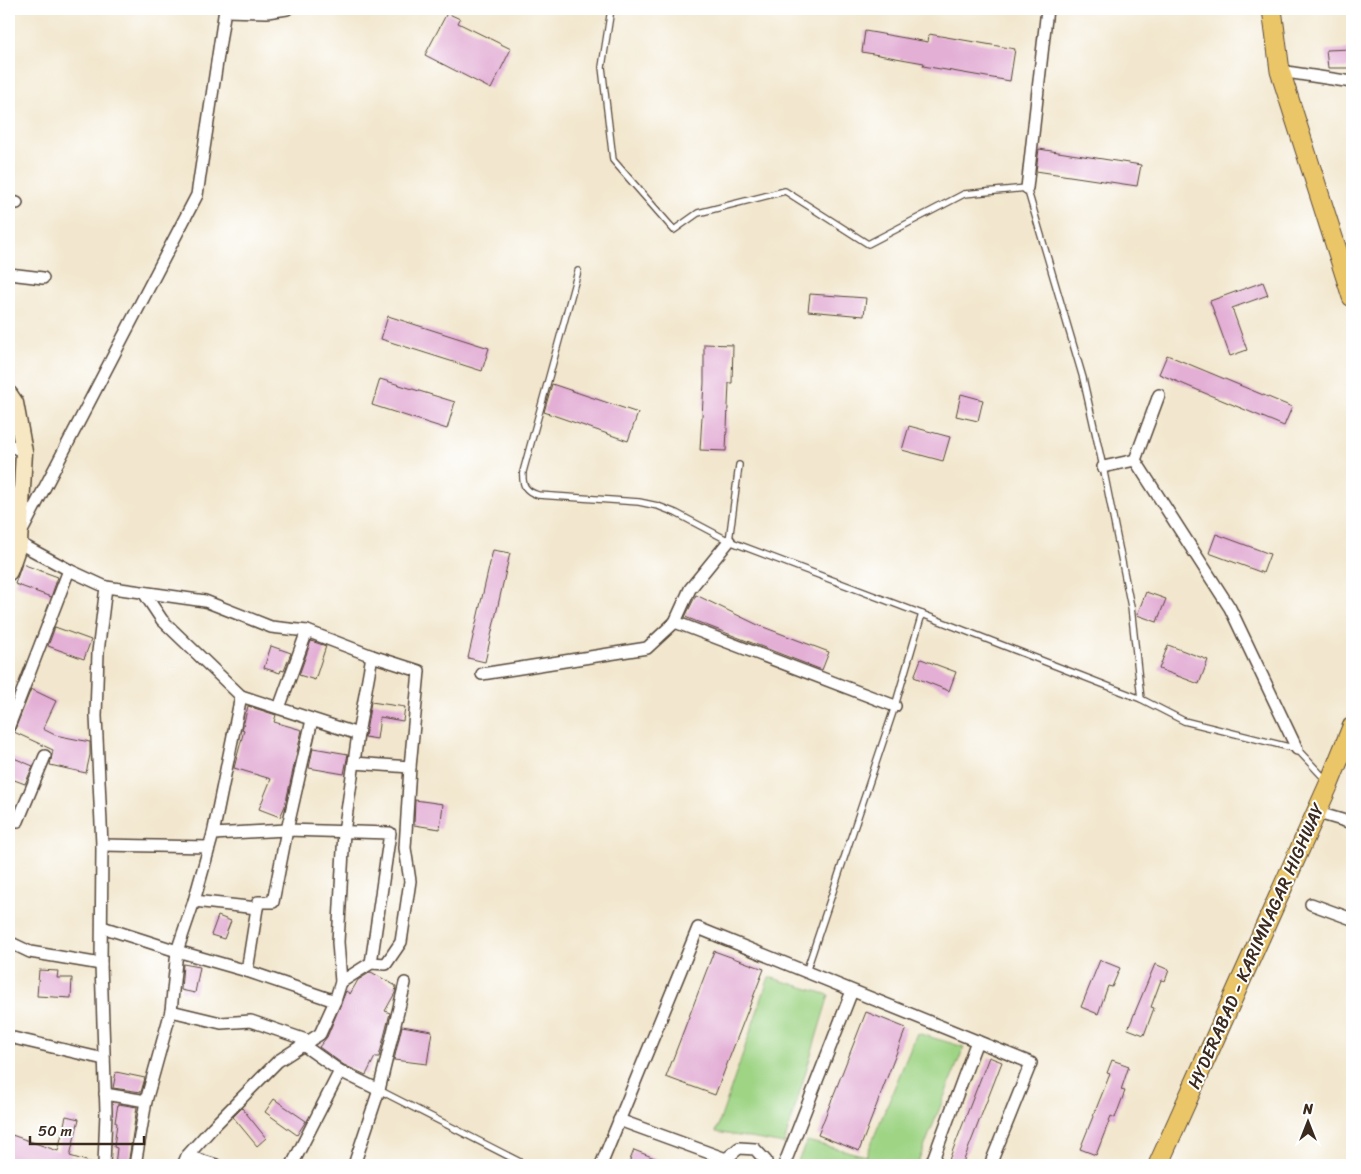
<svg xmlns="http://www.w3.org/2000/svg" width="1361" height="1174" font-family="Sriracha,sans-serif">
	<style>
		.green { fill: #9fd485; stroke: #6d7f52 }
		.building { fill: #e3afd5 }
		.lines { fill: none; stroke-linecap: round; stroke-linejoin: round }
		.service-casing { stroke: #564638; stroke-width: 8 }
		.minor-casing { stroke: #564638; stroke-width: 14 }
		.secondary-casing { stroke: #564638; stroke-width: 19 }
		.primary-casing { stroke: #564638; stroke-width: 21 }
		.service { stroke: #fff; stroke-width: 5.5 }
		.minor { stroke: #fff; stroke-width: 11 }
		.secondary { stroke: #f7e8c3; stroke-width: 16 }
		.primary { stroke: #ebc669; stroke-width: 19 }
		.labels { text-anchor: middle; stroke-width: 4; stroke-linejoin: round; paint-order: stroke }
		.street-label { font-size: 18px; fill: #3b2a1e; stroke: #fff }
	</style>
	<rect width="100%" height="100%" fill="#fff"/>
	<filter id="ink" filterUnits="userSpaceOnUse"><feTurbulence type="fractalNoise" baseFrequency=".02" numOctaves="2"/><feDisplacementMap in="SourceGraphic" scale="10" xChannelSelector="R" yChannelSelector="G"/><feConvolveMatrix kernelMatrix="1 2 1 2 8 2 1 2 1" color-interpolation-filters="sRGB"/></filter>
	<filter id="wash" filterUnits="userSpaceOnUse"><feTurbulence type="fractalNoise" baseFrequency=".0096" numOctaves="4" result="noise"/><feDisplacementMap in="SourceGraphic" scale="20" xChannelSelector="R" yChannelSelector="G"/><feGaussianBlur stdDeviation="1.12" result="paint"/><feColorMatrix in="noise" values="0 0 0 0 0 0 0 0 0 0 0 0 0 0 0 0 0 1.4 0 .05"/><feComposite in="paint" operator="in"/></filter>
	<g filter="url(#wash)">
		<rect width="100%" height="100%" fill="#f2e7ce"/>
		<!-- green -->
		<g class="green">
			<polygon points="769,977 829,995 784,1144 716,1132"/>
			<polygon points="917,1033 964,1047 917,1165 796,1165 807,1141 866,1156"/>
		</g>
		<g id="blocks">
			<!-- building -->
			<g class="building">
				<polygon points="447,13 460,19 458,23 511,49 491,89 425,55"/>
				<polygon points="865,31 928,42 929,34 1015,49 1010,81 923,66 924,63 862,52"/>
				<polygon points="1352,49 1352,68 1328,68 1326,50"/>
				<polygon points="1039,149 1141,165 1137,186 1036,171"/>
				<polygon points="1263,282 1268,295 1232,308 1247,350 1230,356 1210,301"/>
				<polygon points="810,294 866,298 864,316 808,311"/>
				<polygon points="388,316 489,348 482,371 381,339"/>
				<polygon points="704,344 733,345 732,383 729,383 726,451 700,450 704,383"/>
				<polygon points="1167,355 1292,407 1284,426 1159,374"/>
				<polygon points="380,379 455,402 447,429 372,405"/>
				<polygon points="552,384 638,413 628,441 544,412"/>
				<polygon points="961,394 983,400 978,421 956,416"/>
				<polygon points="909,426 950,437 943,461 902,450"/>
				<polygon points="1216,534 1270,554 1263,573 1209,553"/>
				<polygon points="493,550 510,553 485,662 468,658"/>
				<polygon points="22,564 58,577 51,597 15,584"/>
				<polygon points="1146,592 1166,599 1157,622 1137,615"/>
				<polygon points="696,595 758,625 829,652 822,670 685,617"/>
				<polygon points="55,627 91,640 84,659 48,646"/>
				<polygon points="311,641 326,646 315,680 299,675"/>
				<polygon points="1168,645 1208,660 1199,684 1159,669"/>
				<polygon points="271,646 291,653 284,671 281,670 280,673 264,668"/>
				<polygon points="921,659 956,672 949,691 914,677"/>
				<polygon points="31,689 56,701 43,729 55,735 90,742 90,755 86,773 50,765 53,750 14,732"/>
				<polygon points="371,702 405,707 403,721 380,717 377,739 365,737"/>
				<polygon points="248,706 276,715 274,722 302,730 285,806 280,817 259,809 271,779 234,768 244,730 242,730"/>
				<polygon points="313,748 348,754 344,774 309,768"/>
				<polygon points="9,756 33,766 25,784 9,778"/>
				<polygon points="415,800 443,804 440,829 414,825"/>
				<polygon points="218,916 231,921 224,939 211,935"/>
				<polygon points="714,951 764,969 715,1095 666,1077"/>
				<polygon points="1100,960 1120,968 1112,987 1108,986 1098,1014 1081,1007"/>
				<polygon points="183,964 200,967 195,993 181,990"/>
				<polygon points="1155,964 1169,970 1165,981 1161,980 1151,1007 1154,1008 1144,1035 1128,1029"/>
				<polygon points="39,970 58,971 57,978 72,978 71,998 37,996"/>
				<polygon points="371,972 396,986 395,993 385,1011 390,1013 379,1057 375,1057 366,1075 344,1065 319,1047 327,1037 346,991 350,994 358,980"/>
				<polygon points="866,1012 906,1028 859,1151 818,1135"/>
				<polygon points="402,1026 432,1031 427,1064 394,1060"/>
				<polygon points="989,1057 1002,1062 962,1165 947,1165"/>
				<polygon points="1112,1060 1129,1066 1121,1090 1125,1091 1115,1118 1111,1116 1096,1155 1080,1149 1110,1074 1107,1073"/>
				<polygon points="116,1072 145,1078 141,1092 113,1088"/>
				<polygon points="274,1099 306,1121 297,1135 265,1112"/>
				<polygon points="118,1104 137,1107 128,1165 115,1165 117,1148 114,1147 117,1123 115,1122"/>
				<polygon points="242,1108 266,1138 257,1146 233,1117"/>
				<polygon points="66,1116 79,1119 70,1156 93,1163 92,1165 15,1165 9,1163 9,1134 58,1151"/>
				<polygon points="634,1150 670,1164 670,1165 628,1165"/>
			</g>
		</g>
	</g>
	<g filter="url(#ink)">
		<use href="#blocks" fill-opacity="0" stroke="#564638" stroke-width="1"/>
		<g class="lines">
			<defs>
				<g id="service">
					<polyline points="611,9 602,67 613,160 674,230 698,213 785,191 868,244 964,194 1027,188 1083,378 1103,467 1131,607 1141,699 1184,721 1297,749 1326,780"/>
					<path d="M 578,271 L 523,472 C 522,485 525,491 538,495 L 639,502 L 658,506 L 676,513 L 729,541"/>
					<polyline points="739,465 729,541 922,614 1141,699"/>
					<polyline points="806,972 895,706 922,614"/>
					<polyline points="379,1090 526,1165"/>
				</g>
				<g id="minor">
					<polyline points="225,11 267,12 287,9"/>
					<polyline points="1280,71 1352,82"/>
					<polyline points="1027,188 1047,9"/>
					<polyline points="9,201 17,203"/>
					<polyline points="9,274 43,278"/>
					<polyline points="9,445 24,452"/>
					<polyline points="1135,460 1230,608 1297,749"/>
					<polyline points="1103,467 1135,460 1159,395"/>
					<polyline points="9,530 20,535 197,195 225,9"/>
					<polyline points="729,541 690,589 675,622 895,706"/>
					<polyline points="19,543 69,570 106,587 205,601 271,627 307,631 372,656 419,671 410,767 405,848 410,881 401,942 386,964 371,963 341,982"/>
					<polyline points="144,593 162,620 241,696"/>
					<polyline points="482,674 647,648 675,622"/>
					<polyline points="279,708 307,631"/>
					<polyline points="9,726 69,570"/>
					<polyline points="354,763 410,767"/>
					<polyline points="1315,812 1352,823"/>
					<polyline points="9,818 18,821 45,756"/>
					<polyline points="213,834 287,830 390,833 371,963"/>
					<polyline points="102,845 209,847"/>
					<polyline points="194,901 257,908"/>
					<polyline points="1311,904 1352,919"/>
					<polyline points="102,927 177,951 247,971 335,1001"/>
					<polyline points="9,942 30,952 101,964"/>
					<polyline points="247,971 258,902 273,902 287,830 312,720"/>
					<polyline points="171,1011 221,1023 251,1021 309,1041"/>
					<polyline points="9,1037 104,1059"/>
					<polyline points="303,1045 340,1071 379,1090"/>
					<polyline points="105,1094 146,1101"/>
					<polyline points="619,1120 726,1159"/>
					<polyline points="187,1156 216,1165"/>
					<polyline points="104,1165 106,1112 101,964 102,845 96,716 98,652 106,587"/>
					<polyline points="135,1165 146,1101 171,1011 177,951 194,901 213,834 241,696 358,734"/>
					<polyline points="183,1165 187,1156 213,1127 278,1061 320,1034 335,1001 341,982 338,942 344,832 358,734 372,656"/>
					<polyline points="292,1165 340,1071"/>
					<polyline points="354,1165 379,1090 405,983"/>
					<polyline points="601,1165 698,928 1031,1063 990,1165"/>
					<polyline points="726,1165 726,1159 739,1148 755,1149 766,1161 766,1165"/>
					<polyline points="784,1165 852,991"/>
					<polyline points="931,1165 977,1041"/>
				</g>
				<polyline id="secondary" points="9,394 15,403 24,452 19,543 9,572"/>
				<g id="primary">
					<polyline points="1272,9 1280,71 1352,297"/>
					<polyline points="1158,1165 1329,784 1352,727"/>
				</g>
			</defs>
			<!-- service casing -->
			<use href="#service" class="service-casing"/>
			<!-- minor casing -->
			<use href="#minor" class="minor-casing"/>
			<!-- secondary casing -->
			<use href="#secondary" class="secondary-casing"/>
			<!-- primary casing -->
			<use href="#primary" class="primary-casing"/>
			<!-- service -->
			<use href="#service" class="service"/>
			<!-- minor -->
			<use href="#minor" class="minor"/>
			<!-- secondary -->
			<use href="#secondary" class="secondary"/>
			<!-- primary -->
			<use href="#primary" class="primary"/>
		</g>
	</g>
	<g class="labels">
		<!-- street labels -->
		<g class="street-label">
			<text transform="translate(1256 946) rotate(-66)" y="6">HYDERABAD - KARIMNAGAR HIGHWAY</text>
		</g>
	</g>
	<!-- margin -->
	<rect width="1361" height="1174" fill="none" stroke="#fff" stroke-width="30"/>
	<!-- north arrow -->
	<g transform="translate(1308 1122)" stroke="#ffffff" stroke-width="4" paint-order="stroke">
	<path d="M0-4L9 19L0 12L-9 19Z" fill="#3b2a1e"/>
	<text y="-8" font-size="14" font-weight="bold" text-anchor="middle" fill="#3b2a1e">N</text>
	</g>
	<!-- scale -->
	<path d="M30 1136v8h114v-8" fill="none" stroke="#3b2a1e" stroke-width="2.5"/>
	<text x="38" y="1136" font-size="15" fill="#3b2a1e" stroke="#ffffff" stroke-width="4" paint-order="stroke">50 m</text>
</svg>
